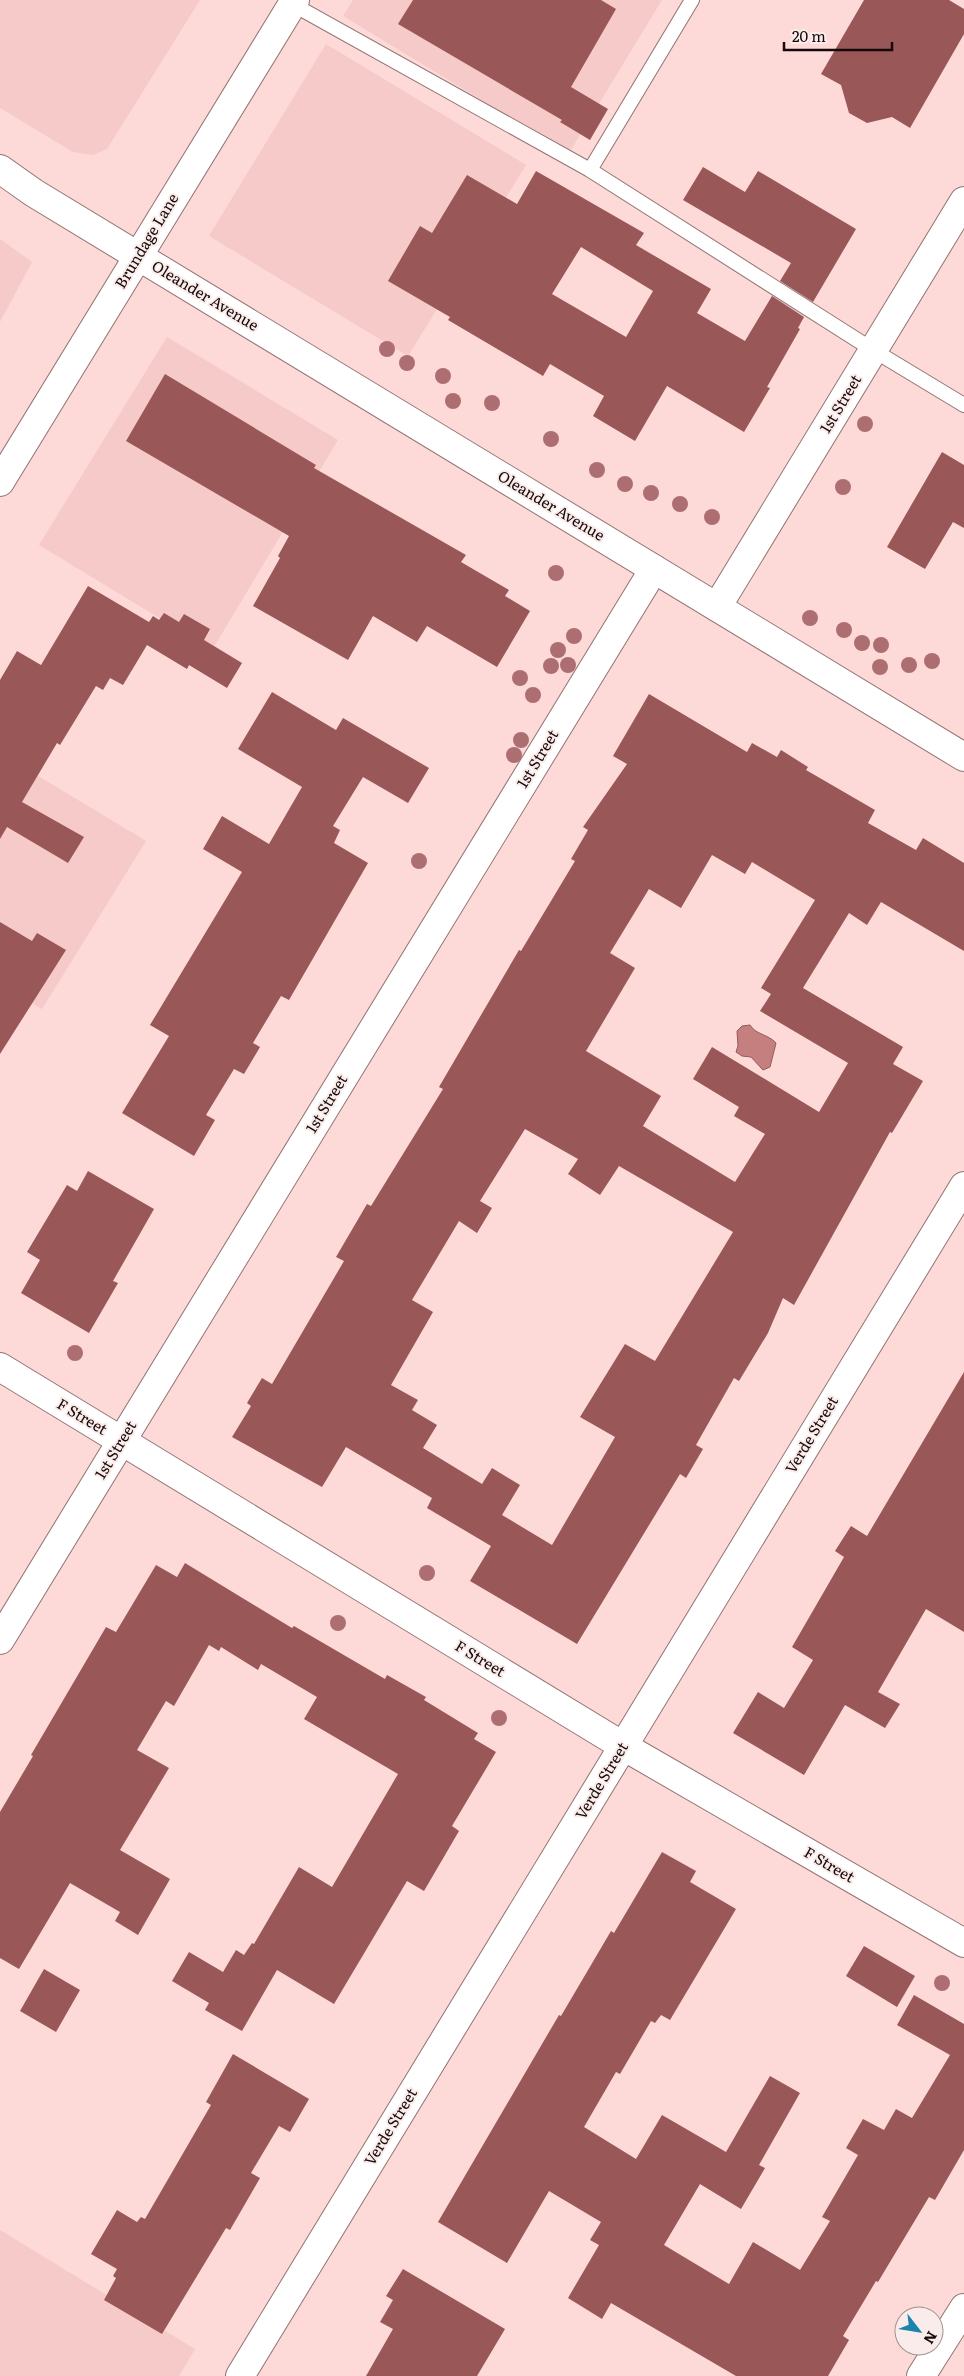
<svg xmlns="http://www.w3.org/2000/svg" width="964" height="2376" font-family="Literata,serif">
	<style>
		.built { fill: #f6cac8 }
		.water { fill: #c57f7e; stroke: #905c5b }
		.building { fill: #995757; fill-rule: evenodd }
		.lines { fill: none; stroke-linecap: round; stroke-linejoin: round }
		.lane-casing { stroke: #927372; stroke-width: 16 }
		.street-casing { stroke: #927372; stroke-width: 30 }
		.secondary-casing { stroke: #927372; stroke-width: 30 }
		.lane { stroke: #fff; stroke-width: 14 }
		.street { stroke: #fff; stroke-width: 28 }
		.secondary { stroke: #fff; stroke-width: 28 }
		.tree { fill: #ad6e72 }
		.labels { text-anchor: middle; stroke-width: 4; stroke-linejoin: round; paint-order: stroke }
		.street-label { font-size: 15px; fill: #150a09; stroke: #fbecec }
	</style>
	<rect width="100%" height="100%" fill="#fdd9d8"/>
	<!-- built -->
	<g class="built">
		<polygon points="0,0 200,0 107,149 93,155 73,152 0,108"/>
		<polygon points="353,0 662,0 569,153 343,16"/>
		<polygon points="326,44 526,165 408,356 209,236"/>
		<polygon points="0,239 32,262 0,322"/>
		<polygon points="167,337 338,440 212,650 39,545"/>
		<polygon points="0,753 146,841 42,1009 0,984"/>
		<polygon points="0,2230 195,2349 179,2376 0,2376"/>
	</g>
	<!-- water -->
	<path class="water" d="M 750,1025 C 756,1035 768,1034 776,1043 L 770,1067 L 763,1070 L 751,1057 L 742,1056 L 736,1052 L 738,1046 L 737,1031 L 742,1026 Z"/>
	<!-- building -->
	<g class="building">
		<polygon points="413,0 601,0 616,9 571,87 608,109 590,140 560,122 562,120 398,24"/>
		<polygon points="864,0 949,0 964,9 964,34 910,128 892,117 867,123 849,113 841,85 821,74"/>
		<polygon points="703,167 745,192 758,171 856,229 813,302 780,281 791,263 683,200"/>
		<path d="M 536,171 L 644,233 L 636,245 L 711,289 L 697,313 L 745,341 L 772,296 L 804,317 L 798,328 L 800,329 L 767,387 L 770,388 L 744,432 L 667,386 L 635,441 L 593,416 L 604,396 L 550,364 L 543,376 L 448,320 L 450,317 L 388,281 L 420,226 L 432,233 L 467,175 L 517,204 ZM 581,247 L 653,291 L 626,337 L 552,294 Z"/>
		<polygon points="165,374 316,465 314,468 466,555 461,562 509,590 505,596 530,611 497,667 427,626 417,642 373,616 348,660 253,606 280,558 278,556 289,536 126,441"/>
		<polygon points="942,452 964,465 964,528 953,522 925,569 887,547"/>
		<polygon points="88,586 149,622 153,616 159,620 164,613 179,622 184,614 210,629 204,640 242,663 227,688 189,665 187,669 147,645 123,685 110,678 103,690 96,686 60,745 57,743 22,802 84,837 68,863 7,827 0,839 0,680 17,651 41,665"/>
		<polygon points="272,692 336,730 343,718 429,768 408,803 363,777 333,826 340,830 334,843 368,863 289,1000 281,996 253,1043 260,1047 244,1074 234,1069 206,1115 215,1120 194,1156 122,1113 169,1036 150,1025 242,872 203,849 222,816 269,844 302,787 238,749"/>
		<path d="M 649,694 L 747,752 L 752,743 L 777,757 L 781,750 L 808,767 L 806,770 L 875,810 L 868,823 L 916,850 L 923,838 L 964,863 L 964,951 L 881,902 L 867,925 L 849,913 L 803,988 L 903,1047 L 893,1064 L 923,1081 L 892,1133 L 890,1132 L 794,1305 L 783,1298 L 768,1333 L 739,1381 L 734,1378 L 696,1445 L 703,1449 L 686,1478 L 680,1474 L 577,1644 L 470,1581 L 491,1546 L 427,1508 L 432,1498 L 346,1447 L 322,1487 L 232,1437 L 251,1406 L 247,1403 L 262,1378 L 272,1384 L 344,1261 L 336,1257 L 367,1204 L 371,1206 L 443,1089 L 439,1087 L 519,950 L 521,951 L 575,861 L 571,859 L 588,830 L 583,827 L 627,764 L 613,756 ZM 712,855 L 745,874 L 752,862 L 815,900 L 761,988 L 771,994 L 760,1011 L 848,1063 L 819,1112 L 712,1047 L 693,1079 L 739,1107 L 734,1116 L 765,1134 L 735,1182 L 643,1126 L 661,1096 L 586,1051 L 635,968 L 610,953 L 649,889 L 681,908 ZM 525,1129 L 578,1159 L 568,1174 L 600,1195 L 619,1166 L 733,1232 L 655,1361 L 625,1344 L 580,1417 L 615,1437 L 552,1545 L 502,1515 L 520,1485 L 492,1468 L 482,1484 L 423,1448 L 437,1425 L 412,1410 L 418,1400 L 391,1385 L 433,1312 L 412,1300 L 459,1221 L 477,1233 L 492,1208 L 480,1201 Z"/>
		<polygon points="0,922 32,941 37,933 66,950 0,1054"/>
		<polygon points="88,1171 154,1209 113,1281 118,1283 89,1333 21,1293 40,1260 27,1252 67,1185 77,1191"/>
		<polygon points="964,1372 964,1632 926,1609 878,1692 900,1704 885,1728 845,1705 804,1775 733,1733 758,1692 784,1708 813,1660 792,1647 844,1557 835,1551 851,1526 867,1536"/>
		<polygon points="185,1563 292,1628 294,1626 385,1679 387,1675 426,1697 424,1700 478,1733 474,1739 496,1752 452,1826 459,1831 424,1891 407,1881 334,2004 277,1970 242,2031 205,2010 209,2003 172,1981 189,1952 223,1972 236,1950 244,1955 252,1943 254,1944 299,1867 332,1887 398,1774 304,1719 317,1697 261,1664 258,1670 221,1647 219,1651 209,1645 174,1706 166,1701 137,1750 169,1768 120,1850 170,1879 138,1935 115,1921 120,1912 70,1883 19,1969 0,1958 0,1812 33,1756 31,1755 106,1627 116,1632 156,1565 177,1577"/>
		<polygon points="662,1852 696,1871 690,1882 736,1909 670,2020 661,2015 655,2023 651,2021 620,2074 616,2072 584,2127 636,2159 662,2115 726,2152 770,2076 800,2093 759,2165 765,2168 741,2209 700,2184 664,2245 729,2284 753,2242 800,2270 830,2221 822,2217 858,2155 846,2148 863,2119 884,2130 896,2109 912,2118 950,2055 897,2025 914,1995 964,2024 964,2150 935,2200 929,2197 878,2282 876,2281 843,2336 849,2340 828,2376 736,2376 611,2303 602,2319 568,2298 599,2245 590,2240 601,2222 549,2191 507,2263 438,2222 559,2015 561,2016 611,1931 614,1933"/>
		<polygon points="864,1946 915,1976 897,2007 846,1976"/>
		<polygon points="44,1969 80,1990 56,2032 20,2011"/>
		<polygon points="233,2054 309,2099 290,2132 279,2126 251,2173 260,2178 230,2230 226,2228 162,2334 104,2300 116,2278 113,2276 117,2269 91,2254 117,2210 137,2222 141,2217 145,2219 211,2105 206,2102"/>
		<polygon points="403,2269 505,2329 477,2376 366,2376 393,2329 380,2322 393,2300 386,2296"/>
	</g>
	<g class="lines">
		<defs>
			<g id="lane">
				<polyline points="292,4 590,170 873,350 964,405"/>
				<polyline points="590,170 692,0"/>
			</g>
			<g id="street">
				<polyline points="0,169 34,193 964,757"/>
				<polyline points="717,607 964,201"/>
				<polyline points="0,1367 623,1746 964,1943"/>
				<polyline points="0,1640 654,569"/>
				<polyline points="240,2376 964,1186"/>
				<polyline points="921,2376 964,2308"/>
			</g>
			<polyline id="secondary" points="0,482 295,0"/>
		</defs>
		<!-- lane casing -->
		<use href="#lane" class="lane-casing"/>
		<!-- street casing -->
		<use href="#street" class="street-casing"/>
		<!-- secondary casing -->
		<use href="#secondary" class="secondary-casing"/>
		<!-- lane -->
		<use href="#lane" class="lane"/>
		<!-- street -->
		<use href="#street" class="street"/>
		<!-- secondary -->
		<use href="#secondary" class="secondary"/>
	</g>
	<!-- trees -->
	<g class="tree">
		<circle cx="387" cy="349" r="8"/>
		<circle cx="407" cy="363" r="8"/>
		<circle cx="443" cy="376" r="8"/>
		<circle cx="453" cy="401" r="8"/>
		<circle cx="492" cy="403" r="8"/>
		<circle cx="865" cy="424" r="8"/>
		<circle cx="551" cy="439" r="8"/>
		<circle cx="597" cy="470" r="8"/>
		<circle cx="625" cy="484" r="8"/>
		<circle cx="843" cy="487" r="8"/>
		<circle cx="651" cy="493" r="8"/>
		<circle cx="680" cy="504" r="8"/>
		<circle cx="712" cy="517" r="8"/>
		<circle cx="556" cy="573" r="8"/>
		<circle cx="810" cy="618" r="8"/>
		<circle cx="844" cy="630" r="8"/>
		<circle cx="574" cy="636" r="8"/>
		<circle cx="862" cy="643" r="8"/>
		<circle cx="881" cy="645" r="8"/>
		<circle cx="558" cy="650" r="8"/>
		<circle cx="932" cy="661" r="8"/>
		<circle cx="568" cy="665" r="8"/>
		<circle cx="909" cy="665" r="8"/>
		<circle cx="551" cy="666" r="8"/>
		<circle cx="880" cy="667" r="8"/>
		<circle cx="520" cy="678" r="8"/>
		<circle cx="533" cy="695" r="8"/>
		<circle cx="521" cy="740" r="8"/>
		<circle cx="514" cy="755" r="8"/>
		<circle cx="419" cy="861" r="8"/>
		<circle cx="75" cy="1353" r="8"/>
		<circle cx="427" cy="1573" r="8"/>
		<circle cx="338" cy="1623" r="8"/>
		<circle cx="499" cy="1718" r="8"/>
		<circle cx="942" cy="1983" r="8"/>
	</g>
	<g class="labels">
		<!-- street labels -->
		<g class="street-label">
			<text transform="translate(147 241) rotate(-59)" y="5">Brundage Lane</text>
			<text transform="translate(205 296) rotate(31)" y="5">Oleander Avenue</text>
			<text transform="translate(841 404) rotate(-59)" y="5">1st Street</text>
			<text transform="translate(551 506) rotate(31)" y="5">Oleander Avenue</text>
			<text transform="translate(538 759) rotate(-59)" y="5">1st Street</text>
			<text transform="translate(327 1104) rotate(-59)" y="5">1st Street</text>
			<text transform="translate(82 1417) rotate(31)" y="5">F Street</text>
			<text transform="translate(812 1435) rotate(-59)" y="5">Verde Street</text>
			<text transform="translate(116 1450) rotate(-59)" y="5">1st Street</text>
			<text transform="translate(480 1659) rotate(31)" y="5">F Street</text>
			<text transform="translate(602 1781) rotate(-59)" y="5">Verde Street</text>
			<text transform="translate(829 1865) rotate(30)" y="5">F Street</text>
			<text transform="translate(391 2127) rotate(-59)" y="5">Verde Street</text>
		</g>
	</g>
	<!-- north arrow -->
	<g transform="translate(919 2331) rotate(121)"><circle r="24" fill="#fbecec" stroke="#9f9291"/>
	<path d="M0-4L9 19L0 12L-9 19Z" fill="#1b84ac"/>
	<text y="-8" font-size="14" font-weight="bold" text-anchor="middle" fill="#150a09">N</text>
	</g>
	<!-- scale -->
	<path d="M784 42v8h108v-8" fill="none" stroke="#150a09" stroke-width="2.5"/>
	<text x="792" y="42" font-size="15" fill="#150a09" stroke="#fbecec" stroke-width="4" paint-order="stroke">20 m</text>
</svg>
